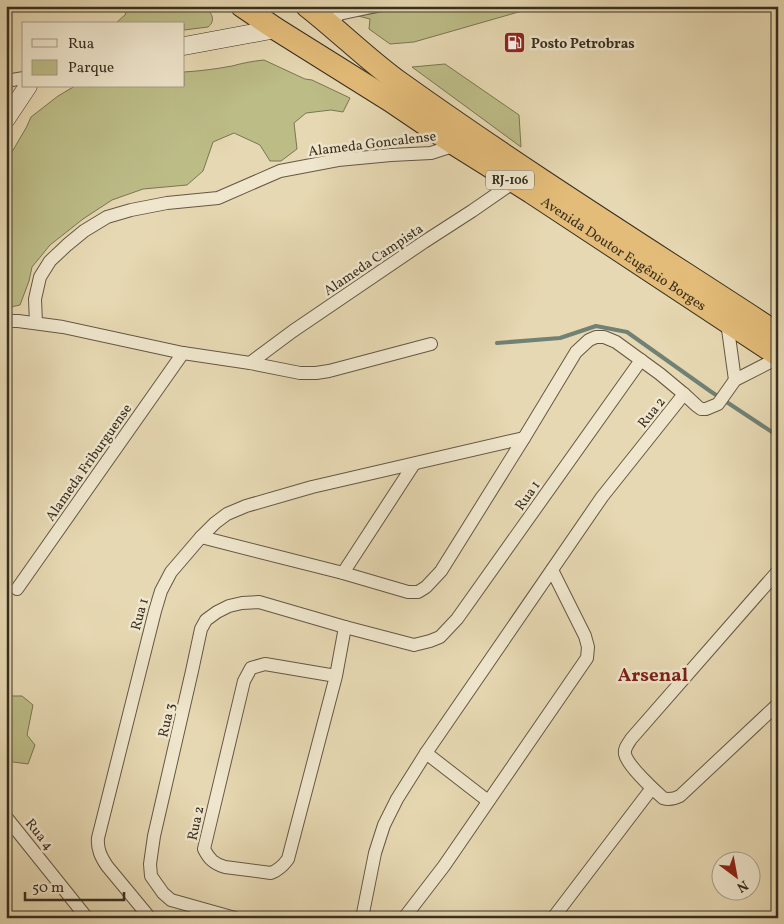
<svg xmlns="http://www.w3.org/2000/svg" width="784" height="924" font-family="Vollkorn,serif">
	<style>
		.green { fill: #bcbc87; stroke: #7a7553 }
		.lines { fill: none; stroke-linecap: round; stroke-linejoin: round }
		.stream { stroke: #708175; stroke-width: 4 }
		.street-casing { stroke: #645844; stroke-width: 14 }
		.secondary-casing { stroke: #382e1f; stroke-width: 19 }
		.highway-casing { stroke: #382e1f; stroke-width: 24 }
		.street { stroke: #efe6cd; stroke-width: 12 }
		.secondary { stroke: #efe6cd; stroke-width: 18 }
		.highway { stroke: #e3bc79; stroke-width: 22 }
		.labels { text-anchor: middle; stroke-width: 5; stroke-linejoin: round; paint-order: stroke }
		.shield { fill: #efe6cd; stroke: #6f6553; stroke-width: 1 }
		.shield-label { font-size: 12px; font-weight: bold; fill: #382e1f }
		.poi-label { font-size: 14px; font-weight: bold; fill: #382e1f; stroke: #efe6cd; text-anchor: start }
		.street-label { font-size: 14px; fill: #382e1f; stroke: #efe6cd }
		.district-label { font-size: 19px; font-weight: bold; fill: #7a1f14; stroke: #efe6cd }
	</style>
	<rect width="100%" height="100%" fill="#e6d8b2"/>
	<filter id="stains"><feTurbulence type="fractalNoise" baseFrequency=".004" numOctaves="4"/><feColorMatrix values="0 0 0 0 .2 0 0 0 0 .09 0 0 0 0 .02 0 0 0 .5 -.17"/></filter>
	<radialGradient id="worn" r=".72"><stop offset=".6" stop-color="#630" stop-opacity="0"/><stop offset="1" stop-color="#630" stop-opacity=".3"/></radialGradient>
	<!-- green -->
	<g class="green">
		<path d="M 124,6 L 203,6 C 211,11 217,20 208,27 L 184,30 L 184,24 L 115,24 L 126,14 L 123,9 Z"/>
		<polygon points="416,6 522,6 522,11 414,42 390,44 369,29 370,19 358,16"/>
		<path d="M 264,60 L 305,79 L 312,80 L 350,98 L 343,112 L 331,110 L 306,113 L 294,123 L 297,149 L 281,161 L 270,161 L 260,145 L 234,133 L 213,142 L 203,171 L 187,185 L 143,189 L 112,200 L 83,219 L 50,245 L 32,267 L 29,281 L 20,305 L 6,308 L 6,162 L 26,128 L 31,117 L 58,96 L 75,86 L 184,86 L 184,72 C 200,71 216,69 232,66 C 243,63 253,61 264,60 Z"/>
		<polygon points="445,64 519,115 521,147 412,67"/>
		<polygon points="6,696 22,696 33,705 27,735 35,745 28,764 6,761"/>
	</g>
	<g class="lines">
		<!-- stream -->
		<polyline class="stream" points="497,343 560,338 596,326 627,332 710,391 778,436"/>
		<defs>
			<g id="street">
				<polyline points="331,24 339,14 376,6"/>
				<polyline points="6,81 24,78"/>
				<polyline points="6,321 18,321 63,327 183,353 250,363 300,373 316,373 329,371 431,344"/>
				<polyline points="727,322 735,380"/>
				<polyline points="36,323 35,299 40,277 50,261 67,245 84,231 107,217 131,210 167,203 218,198 280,171 338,160 391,155 431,153 456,145"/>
				<polyline points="250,363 293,331 424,242 472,211 514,182"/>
				<polyline points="201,537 343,573 408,592 418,592 426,587 441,571 524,438 576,352 589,340 596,337 604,337 616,342 660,374 684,394 697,406 701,409 706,409 718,404 735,380 778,358"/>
				<path d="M 778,571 L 631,739 C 628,744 624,748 625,754 C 627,765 654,790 663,798 C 669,800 674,799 680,796 L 778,704"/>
				<polyline points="343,573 414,464"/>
				<polyline points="17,589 183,353"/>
				<path d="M 336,676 L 265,664 L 251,668 L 244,681 L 204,849 C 209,859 214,864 225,867 L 271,873 C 279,870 283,866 288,859 L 336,676 L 345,627"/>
				<polyline points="426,753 488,801"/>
				<polyline points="6,817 87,918"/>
				<path d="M 150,918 L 107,866 C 101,857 97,849 98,838 L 155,611 L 161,591 L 171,572 L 201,537 L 215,523 L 227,514 L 246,506 L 312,487 L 524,438"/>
				<polyline points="235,918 171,900 163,893 151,876 150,864 154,836 192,671 201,629 206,620 217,612 229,606 242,603 259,602 345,627 414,645 430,641 440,637 457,619 641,360"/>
				<polyline points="362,918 375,853 384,825 397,799 426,753 602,497 684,394"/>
				<polyline points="404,918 444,866 587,658 588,647 585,636 552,570"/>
				<polyline points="553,918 652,788"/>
			</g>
			<g id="secondary">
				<polyline points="184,46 276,29"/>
				<polyline points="6,119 28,86"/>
			</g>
			<g id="highway">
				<path id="s1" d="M 242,6 L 276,29 L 391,101 L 456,145 L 531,192 L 778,355"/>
				<path d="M 307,6 C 339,31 368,60 400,83 C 523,171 651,251 778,334"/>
			</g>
		</defs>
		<!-- street casing -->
		<use href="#street" class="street-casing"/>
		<!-- secondary casing -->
		<use href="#secondary" class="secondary-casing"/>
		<!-- highway casing -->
		<use href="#highway" class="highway-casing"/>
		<!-- street -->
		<use href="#street" class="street"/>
		<!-- secondary -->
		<use href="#secondary" class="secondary"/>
		<!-- highway -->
		<use href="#highway" class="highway"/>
	</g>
	<!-- icons -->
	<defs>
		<symbol id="fuel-square" viewBox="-11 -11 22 22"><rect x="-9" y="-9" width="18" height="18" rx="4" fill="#8f2418" stroke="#efe6cd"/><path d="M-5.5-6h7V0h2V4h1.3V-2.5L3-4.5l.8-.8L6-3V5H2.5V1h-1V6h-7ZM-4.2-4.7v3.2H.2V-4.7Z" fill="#fff"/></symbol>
	</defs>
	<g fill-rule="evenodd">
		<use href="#fuel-square" x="502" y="30" width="25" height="25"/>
	</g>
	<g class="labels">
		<!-- shield labels -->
		<rect class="shield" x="486" y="170.5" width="48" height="19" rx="4"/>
		<g class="shield-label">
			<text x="510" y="184">RJ-106</text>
		</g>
		<!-- poi labels -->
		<g class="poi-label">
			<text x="531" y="48">Posto Petrobras</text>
		</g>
		<!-- street labels -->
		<g class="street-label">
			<text transform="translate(372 143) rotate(-7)" y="5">Alameda Goncalense</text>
			<text dy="5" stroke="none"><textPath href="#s1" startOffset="455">Avenida Doutor Eugênio Borges</textPath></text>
			<text transform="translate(373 259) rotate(-34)" y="5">Alameda Campista</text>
			<text transform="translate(651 412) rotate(-51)" y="5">Rua 2</text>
			<text transform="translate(88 462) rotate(-55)" y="5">Alameda Friburguense</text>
			<text transform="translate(527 495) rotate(-55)" y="5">Rua 1</text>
			<text transform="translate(139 614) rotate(-75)" y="5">Rua 1</text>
			<text transform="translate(166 720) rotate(-77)" y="5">Rua 3</text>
			<text transform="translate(195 823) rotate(-78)" y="5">Rua 2</text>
			<text transform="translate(40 834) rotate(51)" y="5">Rua 4</text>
		</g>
		<!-- district labels -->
		<g class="district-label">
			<text x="653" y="681">Arsenal</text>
		</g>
	</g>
	<!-- margin -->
	<rect width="784" height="924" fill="none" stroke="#e6d8b2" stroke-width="25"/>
	<rect x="8" y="8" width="769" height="909" fill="none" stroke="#382e1f" stroke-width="2.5"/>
	<rect x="12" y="12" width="759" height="899" fill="none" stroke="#382e1f"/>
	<!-- legend -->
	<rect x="22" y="22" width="162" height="65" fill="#efe6cd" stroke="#a69c87"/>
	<rect x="32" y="39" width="25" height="8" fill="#efe6cd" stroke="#a69c87"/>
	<text x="68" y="48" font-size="15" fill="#382e1f">Rua</text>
	<rect x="32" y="60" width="25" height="15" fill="#bcbc87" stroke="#a69c87"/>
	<text x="68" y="72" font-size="15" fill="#382e1f">Parque</text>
	<!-- north arrow -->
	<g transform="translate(736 876) rotate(148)"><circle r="24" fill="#efe6cd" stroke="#a69c87"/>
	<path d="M0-4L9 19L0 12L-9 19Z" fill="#8f2418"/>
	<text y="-8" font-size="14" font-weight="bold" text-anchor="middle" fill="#382e1f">N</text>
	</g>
	<!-- scale -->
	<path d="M25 892v8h99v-8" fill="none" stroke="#382e1f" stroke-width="2.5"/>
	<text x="32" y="892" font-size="15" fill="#382e1f" stroke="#efe6cd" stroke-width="4" paint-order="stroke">50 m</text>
	<rect width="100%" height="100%" filter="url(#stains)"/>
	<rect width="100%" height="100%" fill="url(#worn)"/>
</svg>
